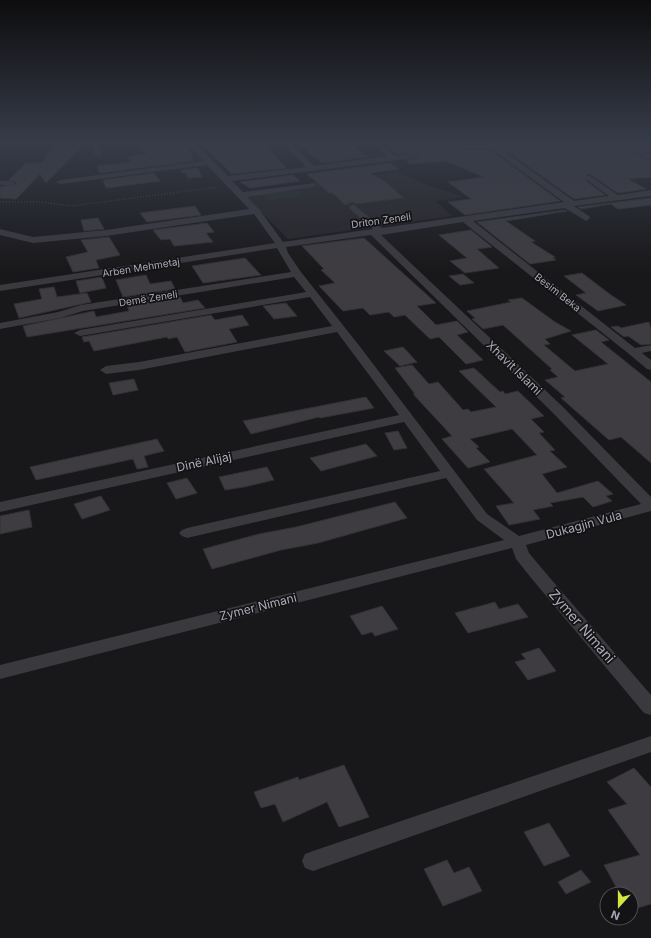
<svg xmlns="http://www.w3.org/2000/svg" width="651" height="938" font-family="Inter,sans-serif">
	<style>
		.built { fill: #252326 }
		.green { fill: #242c28 }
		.building { fill: #3e3c40; stroke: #333135 }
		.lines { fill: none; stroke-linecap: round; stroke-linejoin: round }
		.path { stroke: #403f45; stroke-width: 1.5; stroke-dasharray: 1 2; stroke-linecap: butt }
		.minor { fill: #3a393e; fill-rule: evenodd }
		.labels { text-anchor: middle; stroke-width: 3.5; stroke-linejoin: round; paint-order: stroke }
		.far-street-label { font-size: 10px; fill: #acaab8; stroke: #131214 }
		.street-label { font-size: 12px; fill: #acaab8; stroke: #131214 }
		.near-street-label { font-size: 14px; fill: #acaab8; stroke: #131214 }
	</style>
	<rect width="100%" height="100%" fill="#181719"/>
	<!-- built -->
	<polygon class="built" points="397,172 428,185 463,197 436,201 452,216 288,239 243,193"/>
	<!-- green -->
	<polygon class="green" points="297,190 303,196 267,201 262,195"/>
	<!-- building -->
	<g class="building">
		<polygon points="155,142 185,142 194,161 100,173 97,166 131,162 127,157 147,154 136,144"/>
		<polygon points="229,142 263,142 286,168 232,174 203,145"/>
		<polygon points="296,142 348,142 368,157 322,163"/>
		<polygon points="382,142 402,142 398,144 405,153 398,154"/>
		<polygon points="408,142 492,142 465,142 464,148 465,150 490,150 560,201 465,215 448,202 471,199 448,182 484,177 445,161 410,164 406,160 415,159 419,156"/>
		<polygon points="564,142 613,142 651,161 651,177 628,179 646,189 618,193 591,175 587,174 586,181 605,195 574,199 504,149"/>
		<polygon points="626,142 651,142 651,151 647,152"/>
		<polygon points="55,144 69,144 67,146 83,145 46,183 40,174 16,199 0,198 0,187 16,184 16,182 9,180 26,163 42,163"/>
		<polygon points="390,163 399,169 370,173 383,180 404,198 356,204 353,202 345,205 333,193 329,193 307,174"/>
		<polygon points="198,168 202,177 188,178 186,173 182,173 181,170"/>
		<polygon points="154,173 160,181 106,188 103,180"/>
		<polygon points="293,175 300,181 250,188 240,182"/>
		<polygon points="651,198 651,205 618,209 611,204 581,209 578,207"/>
		<polygon points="195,206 201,215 147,222 140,213"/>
		<polygon points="565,210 567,211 506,221 535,241 531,242 555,257 553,258 556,260 530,264 477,222"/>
		<polygon points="98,218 104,229 84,231 81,220"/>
		<polygon points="207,223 214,232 206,233 213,242 174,246 170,239 161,240 153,230"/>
		<polygon points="471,230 492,247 477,249 499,268 465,273 450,261 467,258 439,235"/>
		<polygon points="109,237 120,255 96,260 99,268 73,272 66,257 88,252 81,240"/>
		<polygon points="364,238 436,303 417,306 436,325 457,321 468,332 457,335 483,360 466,364 439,337 430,339 405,315 394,317 389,312 370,315 363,308 343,311 319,286 335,283 321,270 324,269 302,246"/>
		<polygon points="245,258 261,275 203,283 192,266"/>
		<polygon points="582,273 611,295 626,305 598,311 576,295 586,293 564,276"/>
		<polygon points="463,274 474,283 460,285 449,276"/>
		<polygon points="146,275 150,284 171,281 175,289 123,297 116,280"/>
		<polygon points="102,277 106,288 80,293 76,281"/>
		<polygon points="54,287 57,297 87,293 91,302 19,318 14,304 42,299 39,289"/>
		<polygon points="180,297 183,303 198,300 205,308 27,337 23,326 94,311 96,317 129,311 127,305"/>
		<polygon points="522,298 555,322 571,331 545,339 550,344 544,345 575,371 608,364 572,335 596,330 609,340 601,342 651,382 651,463 621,437 609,440 561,398 565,397 545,380 558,377 550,370 552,369 503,325 483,329 472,319 475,318 467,311 511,302 508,300"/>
		<polygon points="286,303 297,316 274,319 263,306"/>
		<polygon points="211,315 215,320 242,315 249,325 229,329 237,342 185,352 177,337 168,339 167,337 94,351 89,341 84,342 82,337"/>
		<polygon points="649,322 651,329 651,344 641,345 628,336 624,337 611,327 618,326 621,328"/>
		<polygon points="403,347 417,362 400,366 384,351"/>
		<polygon points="412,365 429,384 438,382 463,410 468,409 471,412 496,407 459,371 474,368 500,392 503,391 505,394 518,391 544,416 531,419 544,432 539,433 555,450 550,451 567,467 542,474 557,493 598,481 613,494 606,496 612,501 593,507 583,497 550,503 553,506 533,510 540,519 509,525 496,506 514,503 484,469 537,455 512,429 470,439 479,447 476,448 490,462 468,468 442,439 452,436 413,394 415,394 395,368"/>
		<polygon points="134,379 138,390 113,395 109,383"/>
		<polygon points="366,397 374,408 320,418 319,417 251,434 243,421"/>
		<polygon points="398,431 407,448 394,450 385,433"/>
		<polygon points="157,439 164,451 144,456 148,467 137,469 133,459 36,480 30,467"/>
		<polygon points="366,444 377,456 321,471 310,458"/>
		<polygon points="267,467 274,480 244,487 225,490 219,477"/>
		<polygon points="187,478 197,493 176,499 167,483"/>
		<polygon points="101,496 110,510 82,519 74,504"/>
		<polygon points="395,502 407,518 318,543 281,550 212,569 203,549 259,534 296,527"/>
		<polygon points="29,510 32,527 0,534 0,516"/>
		<polygon points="495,602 499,609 518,604 528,617 468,633 455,613"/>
		<polygon points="382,606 398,629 375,636 372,632 362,635 350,616"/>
		<polygon points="539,648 556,671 528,680 515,662 526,659 521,654"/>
		<polygon points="344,765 369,817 339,827 327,802 283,822 275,804 261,808 254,792 298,777 299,780"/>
		<polygon points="634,768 651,787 651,904 631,910 631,894 620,894 604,865 640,855 608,810 627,804 607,782"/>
		<polygon points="549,823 570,856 544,866 524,832"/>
		<polygon points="447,860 454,873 469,867 482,891 443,906 424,869"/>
		<polygon points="581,870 591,882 566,894 558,882"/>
	</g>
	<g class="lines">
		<!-- path -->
		<polyline class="path" points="0,202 41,202 71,206 218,187"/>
		<!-- minor -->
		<g class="minor">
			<polygon points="93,142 100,142 101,156 94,154"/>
			<path d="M 187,142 L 194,142 L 228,176 L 306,167 L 282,142 L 289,142 L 314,166 L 387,156 L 372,142 L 379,142 L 395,156 L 408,154 L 399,144 L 406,142 L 418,156 L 414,158 L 232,181 L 243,192 L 315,183 L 316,185 L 312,187 L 247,197 L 259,209 L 283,242 L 373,229 L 350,209 L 349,207 L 353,204 L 382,228 L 564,202 L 490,148 L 465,148 L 465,144 L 496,144 L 536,142 L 533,144 L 500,148 L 574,201 L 609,196 L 587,180 L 587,176 L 590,176 L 618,195 L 651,190 L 651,196 L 574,206 L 589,216 L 590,218 L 586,221 L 565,208 L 473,221 L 635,348 L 651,345 L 651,351 L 642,353 L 651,360 L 651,370 L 647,369 L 629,354 L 463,222 L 381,235 L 562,406 L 651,497 L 651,511 L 526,545 L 529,553 L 544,571 L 651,695 L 651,715 L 644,713 L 532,579 L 516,559 L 512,548 L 0,679 L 0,665 L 504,540 L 477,520 L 446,478 L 187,538 L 182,536 L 179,533 L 182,530 L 187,528 L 440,471 L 404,422 L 0,512 L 0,502 L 399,415 L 337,332 L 139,370 L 106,374 L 100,370 L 106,366 L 139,362 L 332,326 L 310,297 L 80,336 L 74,333 L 80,330 L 306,292 L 294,277 L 83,311 L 60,318 L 0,329 L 0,323 L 58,312 L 81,305 L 291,272 L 277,248 L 0,291 L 0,285 L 275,243 L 254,214 L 106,236 L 33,243 L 0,235 L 0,229 L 33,237 L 106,230 L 249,209 L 207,165 L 60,184 L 56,182 L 60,180 L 203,161 ZM 371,235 L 552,412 L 641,504 L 519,536 L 487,514 L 361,348 L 301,272 L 288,253 L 286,247 Z"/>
			<polygon points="614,142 623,142 651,155 651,160"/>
			<polygon points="0,181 11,181 15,183 11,185 0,185"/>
			<polygon points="651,736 651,752 313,871 305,868 302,861 305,854 313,851"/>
		</g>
	</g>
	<!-- sky -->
	<linearGradient id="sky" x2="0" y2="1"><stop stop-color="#0d0d0e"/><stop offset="0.52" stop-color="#373c49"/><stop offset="1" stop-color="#373c49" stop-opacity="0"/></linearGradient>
	<rect width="651" height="273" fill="url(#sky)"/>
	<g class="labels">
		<!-- far-street labels -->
		<g class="far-street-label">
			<text transform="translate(381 220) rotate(-8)" y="4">Driton Zeneli</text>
			<text transform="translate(141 267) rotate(-9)" y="4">Arben Mehmetaj</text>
			<text transform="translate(558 292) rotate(38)" y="4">Besim Beka</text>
			<text transform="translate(148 298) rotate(-9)" y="4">Demë Zeneli</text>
		</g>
		<!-- street labels -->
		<g class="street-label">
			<text transform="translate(514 368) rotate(44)" y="4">Xhavit Islami</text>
			<text transform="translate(204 462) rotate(-12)" y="4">Dinë Alijaj</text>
			<text transform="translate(584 525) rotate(-15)" y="4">Dukagjin Vula</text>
			<text transform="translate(258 607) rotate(-14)" y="4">Zymer Nimani</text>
		</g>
		<!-- near-street labels -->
		<g class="near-street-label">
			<text transform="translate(582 626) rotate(49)" y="5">Zymer Nimani</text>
		</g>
	</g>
	<!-- north arrow -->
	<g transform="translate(619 906) rotate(201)"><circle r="19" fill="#131214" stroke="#504f56"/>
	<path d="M0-3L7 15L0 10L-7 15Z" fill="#d4e543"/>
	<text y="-6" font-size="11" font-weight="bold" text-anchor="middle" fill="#acaab8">N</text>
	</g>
</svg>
